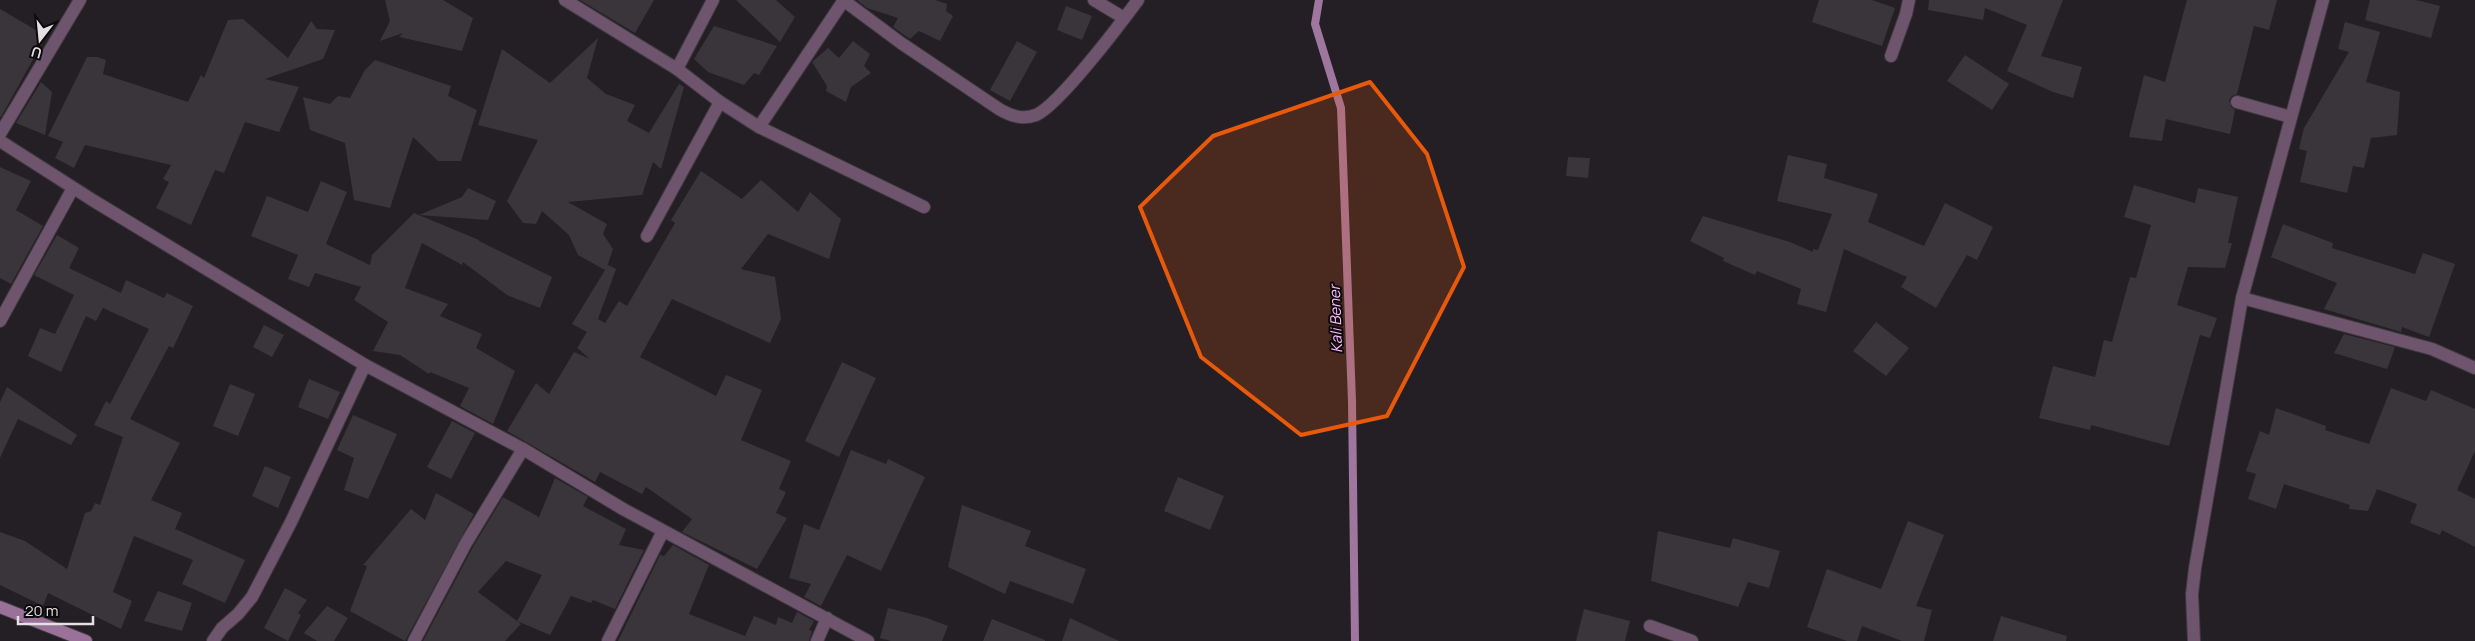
<svg xmlns="http://www.w3.org/2000/svg" width="2475" height="641" font-family="Manrope,sans-serif">
	<style>
		.lines { fill: none; stroke-linecap: round; stroke-linejoin: round }
		.stream { stroke: #9f769e; stroke-width: 8 }
		.building { fill: #3a353a; fill-rule: evenodd }
		.street-casing { stroke: #3f3a3f; stroke-width: 14 }
		.secondary-casing { stroke: #3f3a3f; stroke-width: 14 }
		.street { stroke: #6e556d; stroke-width: 12 }
		.secondary { stroke: #9a7198; stroke-width: 12 }
		.marked { fill: #e8590c; fill-opacity: 0.2; stroke: #e8590c; stroke-width: 4; stroke-linejoin: round }
		.labels { text-anchor: middle; stroke-width: 4; stroke-linejoin: round; paint-order: stroke }
		.water-label { font-size: 15px; font-style: italic; fill: #fcbafa; stroke: #0c090c }
	</style>
	<rect width="100%" height="100%" fill="#241f24"/>
	<g class="lines">
		<!-- stream -->
		<polyline class="stream" points="1319,0 1315,24 1341,108 1352,401 1355,641"/>
	</g>
	<!-- building -->
	<g class="building">
		<polygon points="385,0 443,0 473,18 462,51 399,37 403,33 380,41 390,21"/>
		<polygon points="580,0 654,0 635,33"/>
		<polygon points="736,0 776,0 795,17 780,42"/>
		<polygon points="857,0 935,0 947,4 946,11 953,16 940,41 919,31 910,39 893,27 898,18 867,8"/>
		<polygon points="1819,0 1872,0 1895,8 1882,46 1812,22"/>
		<polygon points="1929,0 2063,0 2041,56 2082,67 2073,98 2053,92 2007,71 2027,25 1985,8 1983,20 1928,10"/>
		<polygon points="2187,0 2277,0 2269,30 2254,26 2237,94 2232,96 2229,100 2231,107 2235,110 2230,134 2166,119 2162,141 2129,137 2144,75 2165,82"/>
		<polygon points="2370,0 2416,0 2440,6 2431,38 2365,20"/>
		<polygon points="1066,6 1092,16 1082,40 1057,30"/>
		<polygon points="0,9 46,36 1,117 0,117"/>
		<polygon points="243,19 288,58 311,21 317,29 335,30 323,59 265,79 299,87 279,132 245,122 224,173 215,170 191,225 156,208 169,182 163,179 171,165 85,145 74,168 55,158 63,142 48,136 87,57 97,57 106,60 103,74 188,102 201,75 204,78 228,20"/>
		<polygon points="2345,22 2380,32 2366,82 2400,92 2397,135 2371,138 2364,168 2353,166 2347,193 2300,182 2307,151 2299,149 2304,128 2349,52 2338,49"/>
		<polygon points="714,26 777,46 759,75 754,73 744,85 708,72 694,59"/>
		<polygon points="598,38 587,78 606,94 635,105 627,121 649,133 679,84 684,87 661,169 653,162 642,195 568,202 607,224 603,234 613,249 607,267 608,265 616,269 598,319 605,323 619,301 627,306 675,223 671,220 701,171 742,199 761,180 798,212 810,192 841,219 829,259 768,234 741,269 775,277 781,319 770,343 672,299 640,357 716,396 726,375 762,390 741,440 791,461 779,489 786,492 776,513 787,518 757,569 682,532 692,519 646,487 642,494 600,472 595,482 507,431 536,383 549,394 574,352 590,359 577,348 587,332 572,324 605,270 578,255 569,235 542,211 536,224 523,223 507,201 538,140 478,125 502,49 550,83"/>
		<polygon points="853,41 870,54 864,66 871,73 851,87 846,102 826,91 827,86 812,62 828,48 839,58"/>
		<polygon points="1017,41 1037,52 1010,101 990,90"/>
		<polygon points="1965,55 2009,84 1992,110 1947,81"/>
		<polygon points="375,60 451,86 448,96 477,110 461,161 438,161 413,137 390,208 354,200 345,143 310,130 303,97 330,104 338,96 350,98 365,70"/>
		<polygon points="41,82 52,92 45,135 16,123"/>
		<polygon points="1788,155 1827,164 1824,178 1878,194 1868,222 1924,246 1945,203 1993,227 1977,260 1967,255 1936,308 1901,287 1907,277 1844,249 1826,312 1797,304 1801,289 1757,271 1755,275 1723,261 1724,258 1690,241 1703,216 1790,242 1813,252 1813,249 1818,250 1832,214 1777,201"/>
		<polygon points="1568,157 1590,158 1588,178 1566,176"/>
		<polygon points="0,167 31,181 16,210 43,226 11,284 0,278"/>
		<polygon points="321,181 347,192 326,244 370,265 372,255 414,213 479,240 479,241 552,277 540,308 507,295 463,262 462,265 422,243 405,288 448,304 440,316 482,334 476,348 515,371 493,424 460,406 469,388 430,372 429,374 400,355 373,351 388,322 354,300 361,287 315,273 309,287 288,279 298,255 251,236 267,196 308,212"/>
		<polygon points="2134,185 2195,203 2198,188 2238,197 2228,243 2232,243 2225,268 2188,267 2177,305 2217,318 2210,338 2200,335 2169,446 2091,425 2090,430 2039,418 2053,366 2095,377 2104,340 2112,342 2130,277 2136,278 2151,225 2124,217"/>
		<polygon points="468,188 496,201 488,220 419,215 462,197"/>
		<polygon points="2283,224 2333,243 2332,248 2415,274 2423,253 2455,264 2429,337 2402,327 2401,332 2324,309 2337,283 2271,257"/>
		<polygon points="57,235 79,248 69,268 121,293 126,280 164,298 167,293 193,306 173,348 169,346 130,419 180,443 151,500 182,513 175,529 245,560 225,603 182,584 193,560 134,536 113,592 132,601 121,629 48,593 43,606 0,585 0,532 25,541 67,569 85,513 91,511 95,503 100,505 123,437 94,425 106,401 110,404 149,329 103,308 96,321 86,316 61,372 28,356 40,328 55,334 74,295 34,275"/>
		<polygon points="1876,322 1909,348 1886,376 1853,351"/>
		<polygon points="264,325 284,335 272,357 253,347"/>
		<polygon points="2344,334 2395,347 2387,369 2334,353"/>
		<polygon points="842,362 876,378 839,457 805,441"/>
		<polygon points="309,379 340,392 328,419 298,407"/>
		<polygon points="230,384 255,394 238,436 213,426"/>
		<polygon points="7,387 77,435 71,445 18,419 0,458 0,402"/>
		<polygon points="2391,388 2426,401 2431,390 2475,409 2475,451 2457,490 2475,499 2475,547 2442,530 2440,535 2410,523 2417,504 2377,489 2368,511 2349,509 2350,505 2284,484 2276,509 2248,499 2256,474 2246,471 2260,431 2269,435 2276,408 2326,426 2325,430 2369,444"/>
		<polygon points="353,415 397,434 368,499 344,490 354,458 337,450"/>
		<polygon points="452,421 475,433 451,479 427,467"/>
		<polygon points="851,450 886,464 888,459 925,477 881,571 847,555 821,606 804,597 811,584 789,578 804,524 819,530"/>
		<polygon points="265,466 291,477 278,508 252,496"/>
		<polygon points="1178,477 1224,496 1210,530 1164,511"/>
		<path d="M 555,478 L 588,497 L 583,506 L 626,529 L 619,545 L 644,550 L 615,609 L 593,600 L 591,603 L 571,596 L 550,635 L 517,621 L 521,624 L 505,641 L 423,641 L 473,547 L 503,497 L 539,517 ZM 506,561 L 542,575 L 517,621 L 478,592 Z"/>
		<polygon points="436,493 474,514 405,641 350,611 367,566 363,565 411,509 425,520"/>
		<polygon points="962,505 1031,531 1025,546 1086,569 1073,604 1010,581 1005,594 948,567"/>
		<polygon points="1908,521 1944,535 1916,606 1932,610 1924,641 1902,641 1862,626 1857,641 1847,641 1807,627 1827,569 1881,589"/>
		<polygon points="1658,531 1730,548 1733,538 1780,551 1769,588 1748,582 1738,607 1651,581"/>
		<polygon points="673,545 709,565 689,614 745,636 754,616 776,625 778,617 792,623 797,612 814,621 809,630 812,631 809,641 618,641 660,555 664,556"/>
		<polygon points="285,588 307,600 298,613 301,615 288,641 264,628"/>
		<polygon points="158,591 192,603 182,631 144,621"/>
		<polygon points="327,606 348,618 334,641 317,641 304,633"/>
		<polygon points="888,608 927,618 948,626 942,641 891,641 880,638"/>
		<polygon points="1584,609 1630,621 1625,641 1576,641"/>
		<polygon points="2001,616 2067,636 2066,641 1993,641"/>
		<polygon points="1070,618 1119,641 1062,641"/>
		<polygon points="992,619 1045,640 1045,641 983,641"/>
	</g>
	<g class="lines">
		<defs>
			<g id="street">
				<polyline points="565,0 677,69 720,102 647,236"/>
				<path d="M 843,0 L 901,43 L 999,109 C 1011,116 1022,120 1036,115 C 1059,105 1121,23 1138,0"/>
				<polyline points="1094,0 1124,18"/>
				<polyline points="1891,56 1906,14 1909,0"/>
				<polyline points="677,69 713,0"/>
				<polyline points="720,102 759,127 924,207"/>
				<polyline points="2237,102 2291,117"/>
				<polyline points="759,127 844,0"/>
				<polyline points="0,134 80,0"/>
				<polyline points="0,141 94,201 365,365 523,449 623,509 868,641"/>
				<polyline points="2242,298 2432,349 2475,368"/>
				<polyline points="0,321 73,188"/>
				<polyline points="1650,626 1692,641"/>
				<polyline points="213,641 222,628 238,614 252,597 291,522 365,365"/>
				<polyline points="414,641 466,543 523,449"/>
				<polyline points="608,641 663,531"/>
				<polyline points="817,641 827,618"/>
				<polyline points="2194,641 2192,594 2195,568 2242,298 2323,0"/>
			</g>
			<polyline id="secondary" points="0,607 86,641"/>
		</defs>
		<!-- street casing -->
		<use href="#street" class="street-casing"/>
		<!-- secondary casing -->
		<use href="#secondary" class="secondary-casing"/>
		<!-- street -->
		<use href="#street" class="street"/>
		<!-- secondary -->
		<use href="#secondary" class="secondary"/>
	</g>
	<!-- marked area -->
	<path class="marked" d="M 1370,82 L 1427,154 L 1464,267 L 1387,416 L 1301,435 L 1201,357 L 1140,207 L 1213,136 Z"/>
	<g class="labels">
		<!-- water labels -->
		<g class="water-label">
			<text transform="translate(1336 319) rotate(-92)" y="5">Kali Bener</text>
		</g>
	</g>
	<!-- north arrow -->
	<g transform="translate(40 40) rotate(196)" stroke="#0c090c" stroke-width="4" paint-order="stroke">
	<path d="M0-4L9 19L0 12L-9 19Z" fill="#e4e0e3"/>
	<text y="-8" font-size="14" font-weight="bold" text-anchor="middle" fill="#e4e0e3">U</text>
	</g>
	<!-- scale -->
	<path d="M18 616v8h75v-8" fill="none" stroke="#e4e0e3" stroke-width="2.5"/>
	<text x="25" y="616" font-size="15" fill="#e4e0e3" stroke="#0c090c" stroke-width="4" paint-order="stroke">20 m</text>
</svg>
